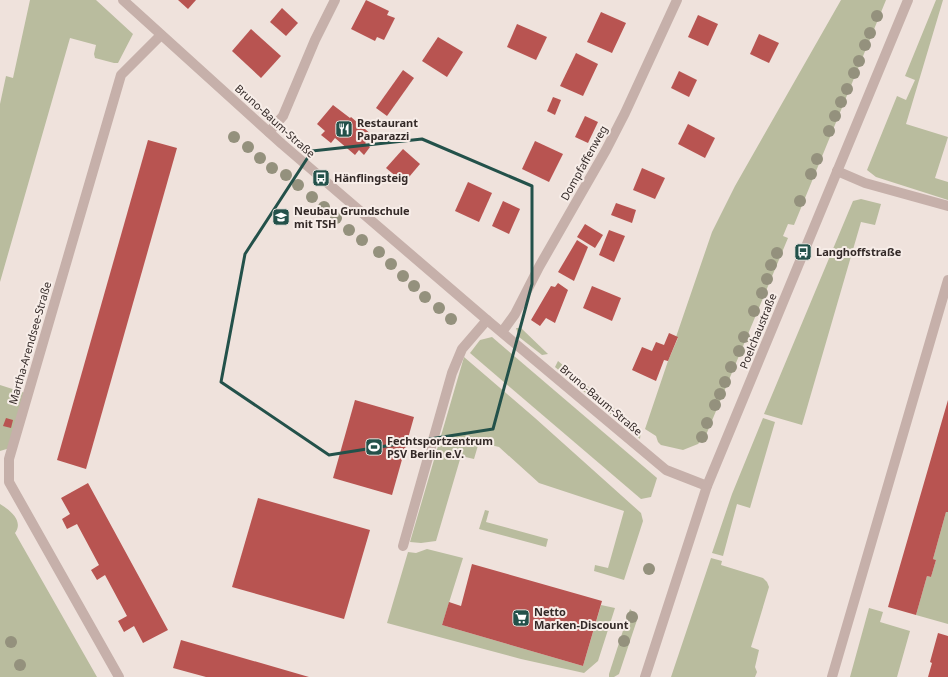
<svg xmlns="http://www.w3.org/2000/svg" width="948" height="677" font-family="'Noto Sans',sans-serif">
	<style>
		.green { fill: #b9bc9e }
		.building { fill: #b85451 }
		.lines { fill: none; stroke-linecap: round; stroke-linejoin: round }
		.minor { stroke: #c6b0aa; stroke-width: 10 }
		.tree { fill: #94917d }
		.marked { fill: none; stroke: #23514a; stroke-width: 3; stroke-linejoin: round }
		.labels { text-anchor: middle; stroke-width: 4; stroke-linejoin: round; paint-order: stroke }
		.street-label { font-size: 11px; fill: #342a28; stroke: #f7ede8 }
		.poi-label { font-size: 11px; font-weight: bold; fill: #342a28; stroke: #f7ede8; text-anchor: start }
	</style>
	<rect width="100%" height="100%" fill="#efe2dc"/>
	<!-- green -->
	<g class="green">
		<polygon points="30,0 96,0 133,34 118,63 114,63 95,58 94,54 96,45 70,38 0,282 0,104 6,76 13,78"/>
		<polygon points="841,0 886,0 794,225 788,224 783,236 788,238 706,435 698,444 683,450 661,445 658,442 656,436 645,429 668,361 678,338 676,337 712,232 735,186"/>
		<polygon points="936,0 943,0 906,124 948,137 935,178 948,182 948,200 876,177 867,170 897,96 906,100 915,80 905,76"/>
		<polygon points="861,199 881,204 875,225 861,222 802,425 764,414 853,201"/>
		<polygon points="516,328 521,328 548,354 542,355 519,337"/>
		<polygon points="492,337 657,478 651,497 641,499 470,353 480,340"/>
		<polygon points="464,357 535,418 641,513 643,521 624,580 594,571 595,565 608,568 624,511 539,483 499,447 479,442 474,459 461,456 436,541 421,543 410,542"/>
		<polygon points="558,361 641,431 640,439 555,367"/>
		<polygon points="0,385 25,393 10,448 0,451"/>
		<polygon points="763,418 775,422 750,508 737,504 723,556 712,553 732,494"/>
		<path d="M 0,504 C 10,510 24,521 15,533 L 97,677 L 0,677 Z"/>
		<polygon points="485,510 489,511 486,522 548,539 546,547 479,529"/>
		<polygon points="946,512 948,512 948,624 916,615 927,576 931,577 936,560 933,559"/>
		<polygon points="427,549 463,558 442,625 583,666 601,605 615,608 598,661 584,673 521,659 387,623 408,552 416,553"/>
		<polygon points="711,558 722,561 721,565 763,578 767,582 769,587 751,647 759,650 755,667 757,672 755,677 671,677"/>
		<polygon points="869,608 883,612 880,622 910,631 897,677 850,677"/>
		<polygon points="630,609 638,617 619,674 614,677 609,677 609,674"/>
	</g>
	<!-- building -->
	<g class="building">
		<polygon points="178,0 196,0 188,9"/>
		<polygon points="366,0 389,11 387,15 395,18 384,40 377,37 375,41 351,29"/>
		<polygon points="282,8 298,23 286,36 270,22"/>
		<polygon points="601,12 626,23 612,53 587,42"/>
		<polygon points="698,15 718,24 708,46 688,37"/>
		<polygon points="517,24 547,37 536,60 507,47"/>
		<polygon points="251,29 281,56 261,78 232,51"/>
		<polygon points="759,34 779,43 769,63 750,54"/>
		<polygon points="438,37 463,52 447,77 422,61"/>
		<polygon points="576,53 598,64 583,96 560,86"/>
		<polygon points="403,70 414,78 387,116 376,108"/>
		<polygon points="679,71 697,80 689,97 671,88"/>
		<polygon points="553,97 561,100 555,115 547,111"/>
		<polygon points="333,105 350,118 351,117 372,135 365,143 370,147 364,155 359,150 355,155 335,138 331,143 321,135 325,131 317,124"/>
		<polygon points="585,116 598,122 588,143 575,137"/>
		<polygon points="688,124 715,138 705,158 678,144"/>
		<polygon points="148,140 177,148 86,469 57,460"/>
		<polygon points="535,141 563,154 549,182 522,169"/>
		<polygon points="403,149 420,164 404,183 386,168"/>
		<polygon points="642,168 665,178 655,199 633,190"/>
		<polygon points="468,182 492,193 479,222 455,211"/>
		<polygon points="503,201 520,209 509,234 492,226"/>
		<polygon points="616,203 636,210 632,223 611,215"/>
		<polygon points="585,224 603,235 595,248 577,237"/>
		<polygon points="609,230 625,236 614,262 599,255"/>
		<polygon points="577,240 588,247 574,281 558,272"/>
		<polygon points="558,283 568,290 555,323 546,318 540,326 531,320 551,286 555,287"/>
		<polygon points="592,286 621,298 612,321 583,308"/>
		<polygon points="669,333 678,337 668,361 664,360 656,381 632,370 642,347 652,351 656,342 664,345"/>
		<polygon points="355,400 414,417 392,495 333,478"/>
		<polygon points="948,400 948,512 946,512 933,559 936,560 931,577 927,576 916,615 888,607"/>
		<polygon points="6,418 13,420 11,428 3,426"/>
		<polygon points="88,483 168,630 143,643 134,626 124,632 118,621 127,616 105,575 97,580 91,570 99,565 77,524 67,529 62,519 70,514 61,498"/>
		<polygon points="258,498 370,530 344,619 232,587"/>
		<polygon points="472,564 602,601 583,666 442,625 449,602 461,606"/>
		<polygon points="938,633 948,636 948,677 928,677 932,663 930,662"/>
		<polygon points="181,640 309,677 206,677 173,668"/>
	</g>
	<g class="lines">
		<!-- minor -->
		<g class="minor">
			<polyline points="123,0 282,144 487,320 666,470 707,486"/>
			<polyline points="269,132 283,116 315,40 335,0"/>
			<polyline points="837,171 865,183 948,206"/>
			<polyline points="502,332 515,314 539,267 606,150 625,113 677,0"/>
			<polyline points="403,546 452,373 462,349 487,320"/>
			<polyline points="119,677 9,482 9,459 121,75 161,35"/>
			<polyline points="645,677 707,486 908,0"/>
			<polyline points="832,677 948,280"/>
		</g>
	</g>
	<!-- trees -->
	<g class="tree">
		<circle cx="877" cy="16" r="6"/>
		<circle cx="870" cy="33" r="6"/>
		<circle cx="865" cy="45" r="6"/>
		<circle cx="859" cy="61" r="6"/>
		<circle cx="854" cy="73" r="6"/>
		<circle cx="847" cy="89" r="6"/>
		<circle cx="841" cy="102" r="6"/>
		<circle cx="835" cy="116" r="6"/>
		<circle cx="829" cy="131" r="6"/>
		<circle cx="234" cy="137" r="6"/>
		<circle cx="248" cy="147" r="6"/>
		<circle cx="260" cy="158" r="6"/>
		<circle cx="817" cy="159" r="6"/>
		<circle cx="272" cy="168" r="6"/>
		<circle cx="811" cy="174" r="6"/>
		<circle cx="286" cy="175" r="6"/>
		<circle cx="298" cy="185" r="6"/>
		<circle cx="312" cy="197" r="6"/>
		<circle cx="800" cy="201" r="6"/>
		<circle cx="324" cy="207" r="6"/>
		<circle cx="336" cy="218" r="6"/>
		<circle cx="349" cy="230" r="6"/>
		<circle cx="362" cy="240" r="6"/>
		<circle cx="379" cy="252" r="6"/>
		<circle cx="777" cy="253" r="6"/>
		<circle cx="391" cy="264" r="6"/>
		<circle cx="771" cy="265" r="6"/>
		<circle cx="403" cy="276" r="6"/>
		<circle cx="767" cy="279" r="6"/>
		<circle cx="414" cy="286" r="6"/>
		<circle cx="762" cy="293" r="6"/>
		<circle cx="425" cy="297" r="6"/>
		<circle cx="439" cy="308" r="6"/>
		<circle cx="754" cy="311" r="6"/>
		<circle cx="451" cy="319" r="6"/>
		<circle cx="744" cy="337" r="6"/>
		<circle cx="739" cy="351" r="6"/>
		<circle cx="731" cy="367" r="6"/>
		<circle cx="725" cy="382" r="6"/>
		<circle cx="720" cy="394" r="6"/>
		<circle cx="715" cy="405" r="6"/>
		<circle cx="707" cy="423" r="6"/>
		<circle cx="702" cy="437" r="6"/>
		<circle cx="649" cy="569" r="6"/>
		<circle cx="632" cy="617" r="6"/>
		<circle cx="624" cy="641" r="6"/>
		<circle cx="11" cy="642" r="6"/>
		<circle cx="20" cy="665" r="6"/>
	</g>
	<!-- marked area -->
	<path class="marked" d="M 422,139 L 532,186 L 532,284 L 493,429 L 329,455 L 221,382 L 245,254 L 312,151 Z"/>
	<!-- icons -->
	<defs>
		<symbol id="restaurant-square" viewBox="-11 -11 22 22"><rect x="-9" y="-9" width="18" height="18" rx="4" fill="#23514a" stroke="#f7ede8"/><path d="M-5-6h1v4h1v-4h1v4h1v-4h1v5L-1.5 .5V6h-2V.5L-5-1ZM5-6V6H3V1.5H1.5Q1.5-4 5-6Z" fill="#fff"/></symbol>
		<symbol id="bus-square" viewBox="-11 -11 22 22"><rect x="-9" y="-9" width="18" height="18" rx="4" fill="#23514a" stroke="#f7ede8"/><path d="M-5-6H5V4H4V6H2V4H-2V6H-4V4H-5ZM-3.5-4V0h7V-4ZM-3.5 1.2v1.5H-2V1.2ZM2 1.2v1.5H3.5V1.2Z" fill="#fff"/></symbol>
		<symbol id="school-square" viewBox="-11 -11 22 22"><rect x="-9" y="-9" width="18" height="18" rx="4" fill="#23514a" stroke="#f7ede8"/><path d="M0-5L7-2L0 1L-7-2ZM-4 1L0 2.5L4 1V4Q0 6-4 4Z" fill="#fff"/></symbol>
		<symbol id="stadium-square" viewBox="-11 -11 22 22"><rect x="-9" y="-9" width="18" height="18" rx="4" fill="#23514a" stroke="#f7ede8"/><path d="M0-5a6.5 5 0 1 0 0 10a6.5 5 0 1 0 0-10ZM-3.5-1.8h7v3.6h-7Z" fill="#fff"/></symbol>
		<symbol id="supermarket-square" viewBox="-11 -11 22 22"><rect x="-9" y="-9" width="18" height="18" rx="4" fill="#23514a" stroke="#f7ede8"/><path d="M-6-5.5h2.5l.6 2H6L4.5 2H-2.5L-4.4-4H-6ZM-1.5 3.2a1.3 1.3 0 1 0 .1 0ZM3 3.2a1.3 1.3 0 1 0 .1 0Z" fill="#fff"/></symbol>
	</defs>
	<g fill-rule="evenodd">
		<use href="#restaurant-square" x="334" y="119" width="20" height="20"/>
		<use href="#bus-square" x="311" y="168" width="20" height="20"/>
		<use href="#school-square" x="271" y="207" width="20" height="20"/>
		<use href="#bus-square" x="793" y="242" width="20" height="20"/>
		<use href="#stadium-square" x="364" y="437" width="20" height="20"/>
		<use href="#supermarket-square" x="511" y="608" width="20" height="20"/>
	</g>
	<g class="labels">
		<!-- street labels -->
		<g class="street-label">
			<text transform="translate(275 121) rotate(42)" y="4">Bruno-Baum-Straße</text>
			<text transform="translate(584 163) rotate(-61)" y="4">Dompfaffenweg</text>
			<text transform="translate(758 331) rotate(-68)" y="4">Poelchaustraße</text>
			<text transform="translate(30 343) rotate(-74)" y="4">Martha-Arendsee-Straße</text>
			<text transform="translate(601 400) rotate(40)" y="4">Bruno-Baum-Straße</text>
		</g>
		<!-- poi labels -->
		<g class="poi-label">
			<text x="357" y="127">Restaurant<tspan x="357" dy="13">Paparazzi</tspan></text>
			<text x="334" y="182">Hänflingsteig</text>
			<text x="294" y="215">Neubau Grundschule<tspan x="294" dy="13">mit TSH</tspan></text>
			<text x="816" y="256">Langhoffstraße</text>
			<text x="387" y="445">Fechtsportzentrum<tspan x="387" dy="13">PSV Berlin e.V.</tspan></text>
			<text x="534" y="616">Netto<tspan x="534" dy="13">Marken-Discount</tspan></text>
		</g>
	</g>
</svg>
